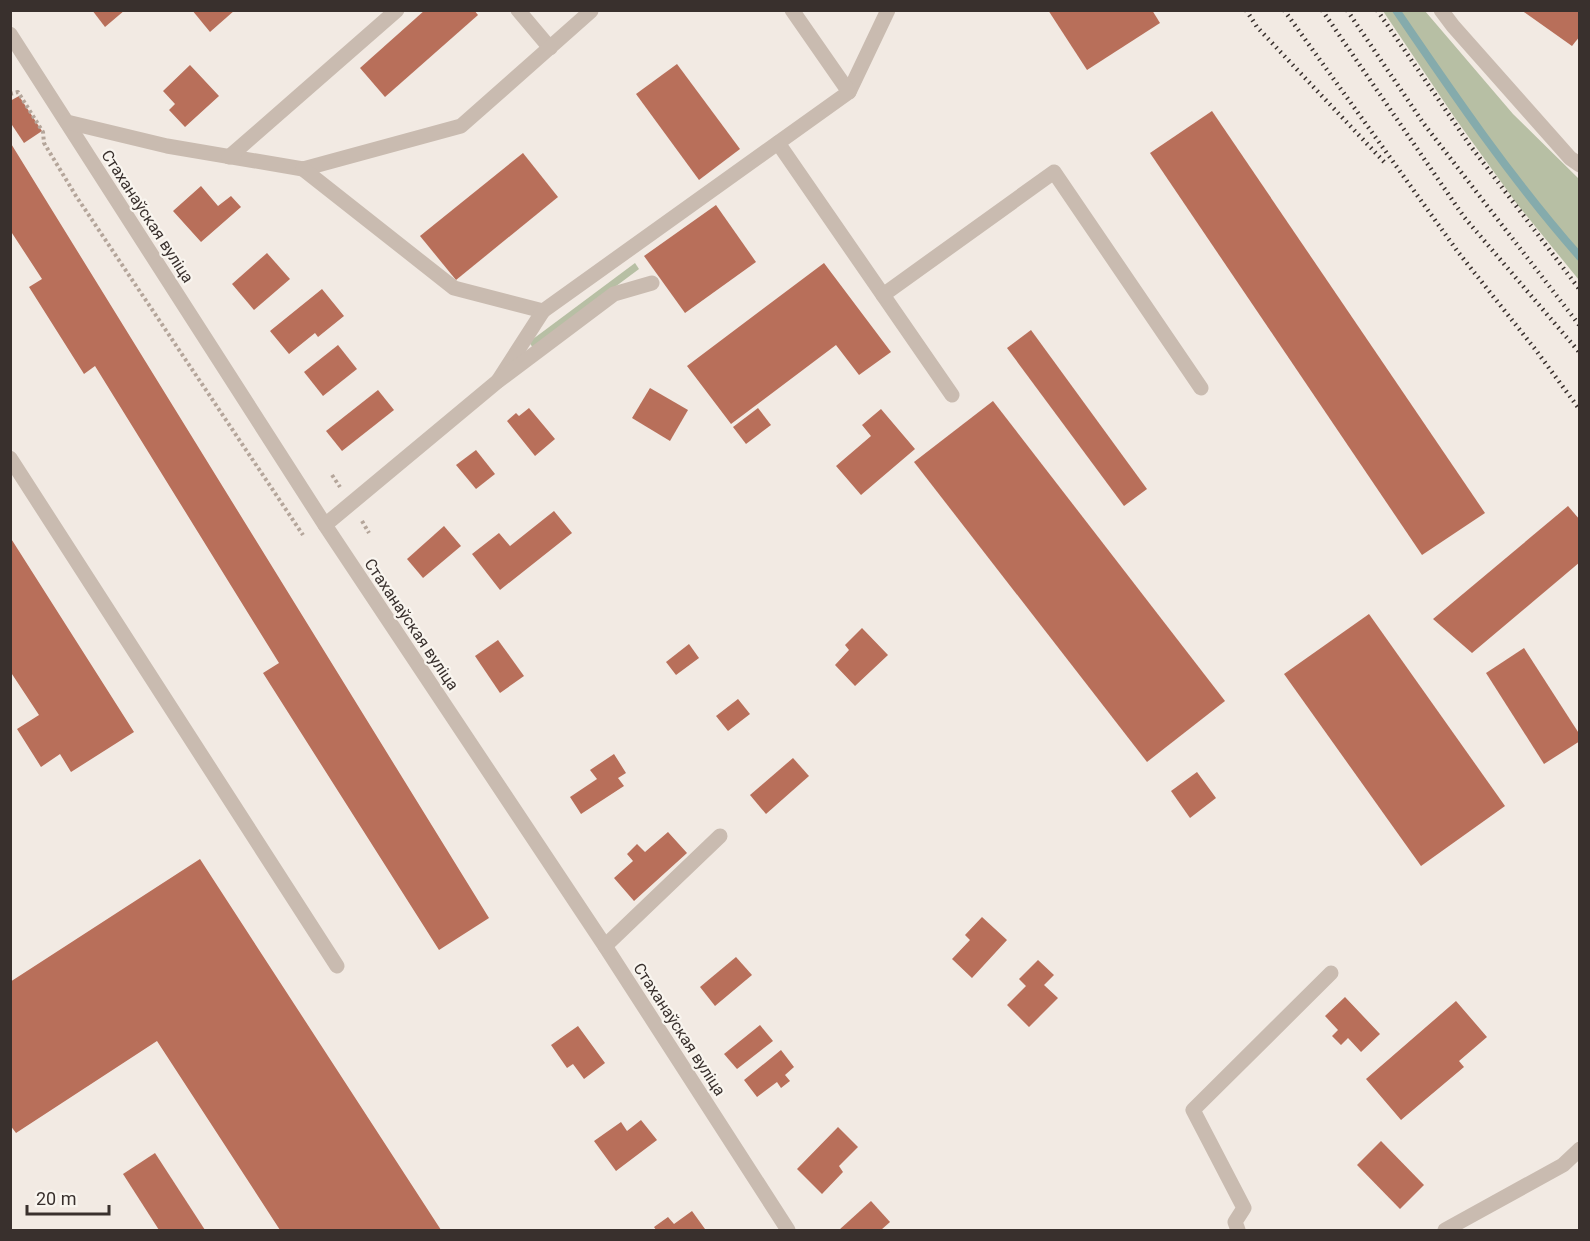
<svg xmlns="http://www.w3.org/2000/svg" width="1590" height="1241" font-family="Roboto,sans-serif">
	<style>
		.green { fill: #b7bfa4 }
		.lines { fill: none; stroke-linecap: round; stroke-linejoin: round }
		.stream { stroke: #85abac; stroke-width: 8 }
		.building { fill: #b86f5a }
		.path { stroke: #b4a59a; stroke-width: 4; stroke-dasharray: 3 3; stroke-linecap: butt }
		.minor { stroke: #c9bbb0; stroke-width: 15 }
		.rail { stroke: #39302d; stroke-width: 4.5; stroke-dasharray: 1.5 4.5; stroke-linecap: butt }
		.labels { text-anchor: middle; stroke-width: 4.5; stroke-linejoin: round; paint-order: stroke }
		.street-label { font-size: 16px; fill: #39302d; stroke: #f9f5ef }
	</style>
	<rect width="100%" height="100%" fill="#f2eae3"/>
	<!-- green -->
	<g class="green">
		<polygon points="1383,11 1425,11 1513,114 1579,179 1579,280 1517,204 1455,118"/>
		<polygon points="635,263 639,269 533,348 529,342"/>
	</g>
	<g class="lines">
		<!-- stream -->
		<path class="stream" d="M 1396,10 C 1454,95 1512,180 1580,257"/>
	</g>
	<!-- building -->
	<g class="building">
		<polygon points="92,10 125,10 105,27"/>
		<polygon points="192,10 235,10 210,32"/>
		<polygon points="425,10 474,10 478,15 385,97 360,68"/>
		<polygon points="1048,10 1152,10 1160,23 1087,70"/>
		<polygon points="1521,10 1580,10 1580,36 1572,46"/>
		<polygon points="677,64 740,149 699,180 636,94"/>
		<polygon points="190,65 219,96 185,127 169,110 175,104 163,91"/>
		<polygon points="19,96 42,131 24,143 10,122 10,101"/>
		<polygon points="1212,111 1485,513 1422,555 1150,153"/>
		<polygon points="10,142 489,918 439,950 263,673 279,663 95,366 84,374 29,287 42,279 10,230"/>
		<polygon points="523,153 558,197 456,280 420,236"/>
		<polygon points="201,186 218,206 231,196 241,207 201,242 173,211"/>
		<polygon points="716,205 756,262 685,313 644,256"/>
		<polygon points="267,253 290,279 254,310 232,284"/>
		<polygon points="824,263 891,352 859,375 836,345 731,424 687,366"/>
		<polygon points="322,289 344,316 318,337 315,333 289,354 270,331"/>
		<polygon points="1031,330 1147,489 1124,506 1007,348"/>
		<polygon points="338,345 357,369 323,396 304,372"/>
		<polygon points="650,388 688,410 670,441 632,418"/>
		<polygon points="378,390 394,410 342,451 326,431"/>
		<polygon points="993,401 1225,701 1147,762 914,462"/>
		<polygon points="529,408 555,439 535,456 507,421 516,413 519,416"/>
		<polygon points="758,408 771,425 746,444 733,427"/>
		<polygon points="881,409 915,449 861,495 836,466 871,436 862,425"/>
		<polygon points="476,450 495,474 476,489 456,465"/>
		<polygon points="1568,506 1580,520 1580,562 1472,653 1433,619"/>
		<polygon points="554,511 572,533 500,590 472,554 499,533 510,546"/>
		<polygon points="444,526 461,546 423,578 407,559"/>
		<polygon points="10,537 134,732 71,772 60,754 41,767 17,729 39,715 10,671"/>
		<polygon points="1369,614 1505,806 1421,866 1284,674"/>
		<polygon points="862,628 888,655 855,686 835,665 849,650 845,645"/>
		<polygon points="498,640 524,676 500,693 475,656"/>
		<polygon points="689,644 699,658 676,675 666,662"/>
		<polygon points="1524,648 1580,735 1580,741 1544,764 1486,673"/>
		<polygon points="738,699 750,714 728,731 716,716"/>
		<polygon points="614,754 626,773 618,778 624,786 581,814 570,797 597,779 590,770"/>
		<polygon points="793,758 809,776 766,814 750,795"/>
		<polygon points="1197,772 1216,798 1190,818 1171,791"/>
		<polygon points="668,832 687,853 634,901 614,878 633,861 627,854 637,844 645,852"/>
		<polygon points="200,859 441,1230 280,1230 157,1041 16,1133 10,1125 10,982"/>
		<polygon points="982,917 1007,940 972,978 952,959 970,940 965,935"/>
		<polygon points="736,957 752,975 715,1006 700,987"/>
		<polygon points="1038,960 1054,975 1044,985 1058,998 1029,1027 1007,1005 1026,986 1019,979"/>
		<polygon points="1345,997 1380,1034 1361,1052 1348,1038 1341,1045 1332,1036 1338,1030 1325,1016"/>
		<polygon points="1456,1001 1487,1037 1459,1061 1464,1067 1401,1120 1366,1079"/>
		<polygon points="760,1025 773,1041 737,1069 724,1054"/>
		<polygon points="578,1026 605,1063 584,1079 573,1064 567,1068 551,1045"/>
		<polygon points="781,1050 794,1067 785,1075 790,1081 781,1088 777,1082 757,1097 744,1080"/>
		<polygon points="641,1120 657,1140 616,1171 594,1141 621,1122 627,1131"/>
		<polygon points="838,1127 858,1147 839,1166 843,1172 822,1194 797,1169"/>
		<polygon points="1381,1141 1424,1185 1400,1209 1357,1165"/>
		<polygon points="155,1153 205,1230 159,1230 123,1174"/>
		<polygon points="871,1201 890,1222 881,1230 839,1230"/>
		<polygon points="692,1211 705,1229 704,1230 656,1230 654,1227 668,1217 674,1224"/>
	</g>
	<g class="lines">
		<!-- path -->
		<g class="path">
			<polyline points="10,94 18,92 43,132 44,143 76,196 303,535"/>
			<polyline points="332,475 340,487"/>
			<polyline points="362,521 369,533"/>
		</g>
		<!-- minor -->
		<g class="minor">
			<polyline points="518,10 550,48"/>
			<polyline points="1441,10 1453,26 1570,158 1580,165"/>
			<polyline points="10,34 325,525 605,946 788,1230"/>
			<polyline points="849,92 888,10"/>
			<polyline points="67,122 167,146 303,169 461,126 591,11"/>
			<polyline points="778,143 952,395"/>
			<polyline points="229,157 397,10"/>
			<polyline points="303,169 454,288 543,311"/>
			<polyline points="883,295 1054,172 1201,388"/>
			<polyline points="498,381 543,311 849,92 792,10"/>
			<polyline points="10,458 337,966"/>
			<polyline points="325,525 498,381 614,294 652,283"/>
			<polyline points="605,946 720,836"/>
			<polyline points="1238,1230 1235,1222 1244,1208 1193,1110 1331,973"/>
			<polyline points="1445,1230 1563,1165 1580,1149"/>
		</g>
		<!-- rail -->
		<g class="rail">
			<polyline points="1246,10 1257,27 1387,165"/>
			<polyline points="1284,10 1458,252 1535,349 1580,410"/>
			<polyline points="1322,10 1464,217 1580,353"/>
			<polyline points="1347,10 1424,124 1580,326"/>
			<polyline points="1377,10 1469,144 1580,290"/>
		</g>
	</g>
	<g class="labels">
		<!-- street labels -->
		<g class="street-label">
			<text transform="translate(148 216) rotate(57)" y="6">Стаханаўская вуліца</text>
			<text transform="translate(412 624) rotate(56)" y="6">Стаханаўская вуліца</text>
			<text transform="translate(680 1029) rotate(57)" y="6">Стаханаўская вуліца</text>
		</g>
	</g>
	<!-- border -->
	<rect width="1590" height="1241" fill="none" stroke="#39302d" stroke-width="24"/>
	<!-- scale -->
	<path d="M27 1205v9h82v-9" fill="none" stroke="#39302d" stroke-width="3"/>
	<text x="36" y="1205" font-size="18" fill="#39302d" stroke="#f9f5ef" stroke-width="4.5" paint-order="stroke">20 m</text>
</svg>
